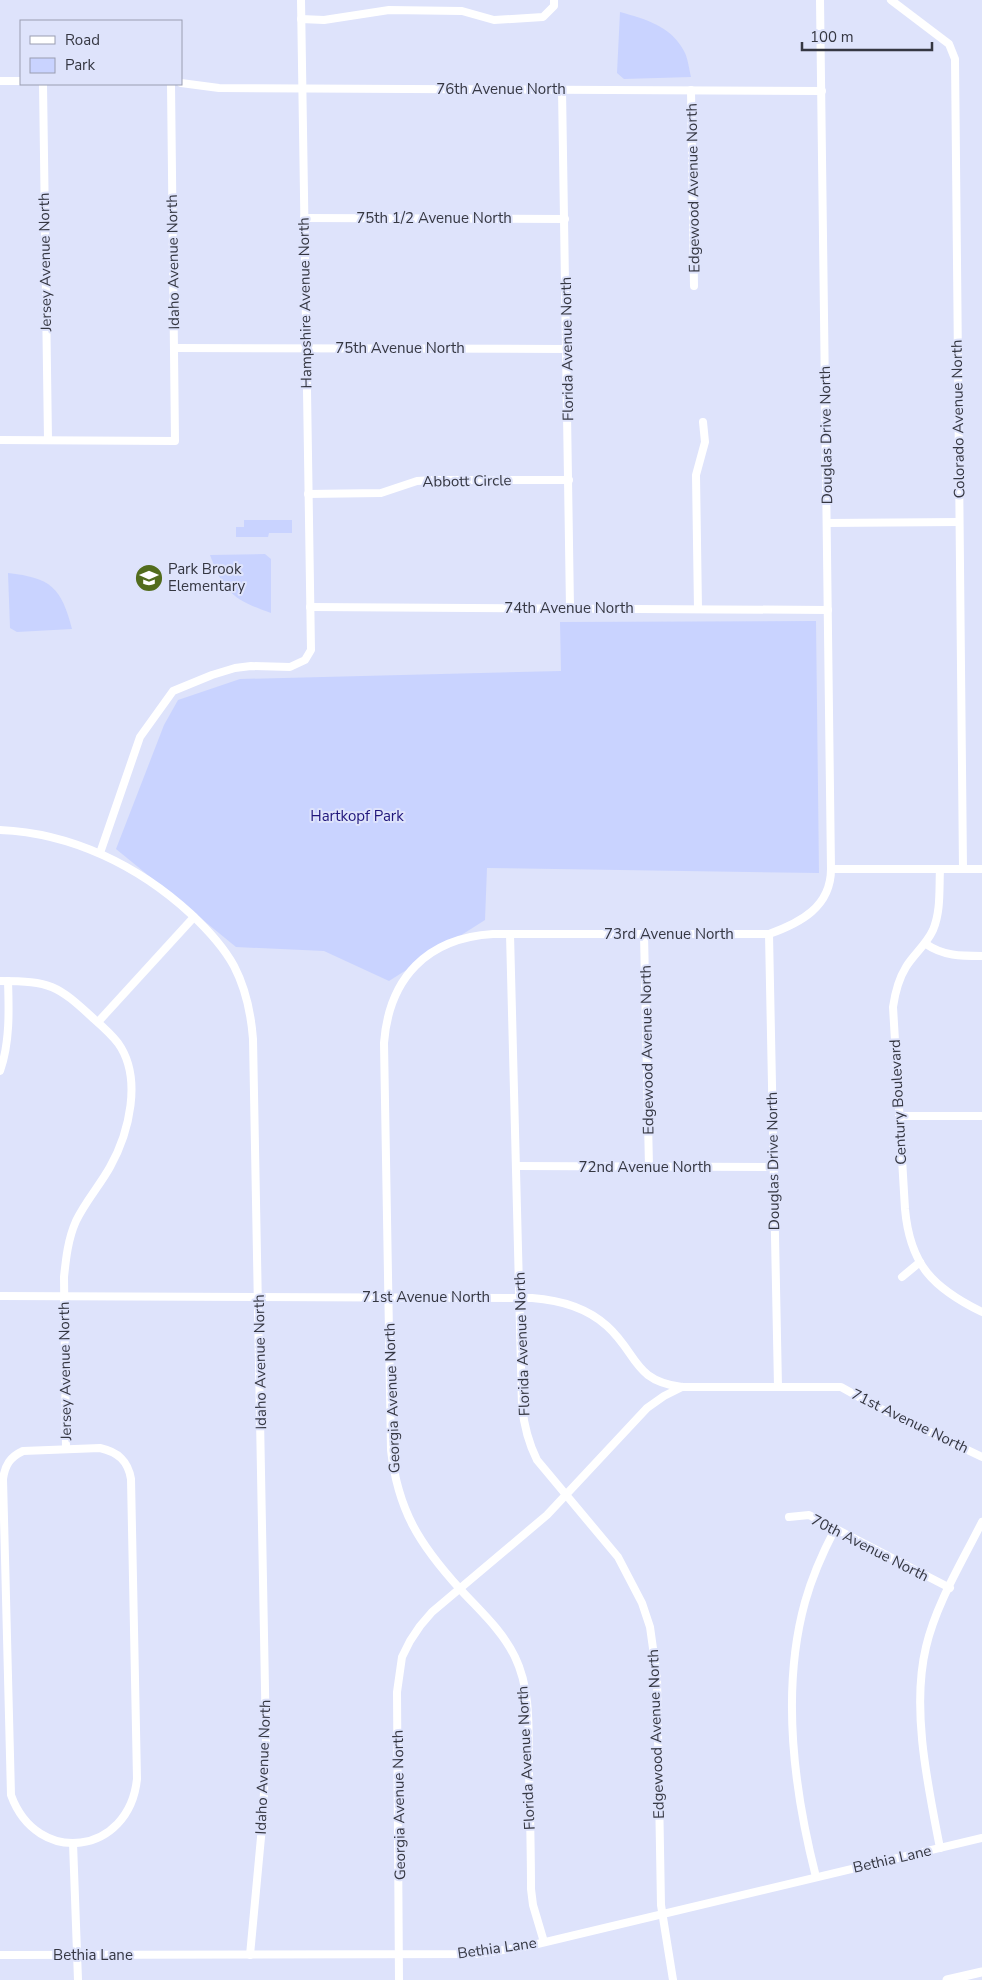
<svg xmlns="http://www.w3.org/2000/svg" width="982" height="1980" font-family="'Nunito Sans',sans-serif">
	<style>
		.green { fill: #c9d3ff }
		.lines { fill: none; stroke-linecap: round; stroke-linejoin: round }
		.minor { stroke: #fff; stroke-width: 8 }
		.tertiary { stroke: #fff; stroke-width: 9 }
		.labels { text-anchor: middle; stroke-width: 4; stroke-linejoin: round; paint-order: stroke }
		.street-label { font-size: 15px; fill: #353742; stroke: #dee3fb }
		.poi-label { font-size: 15px; fill: #353742; stroke: #dee3fb; text-anchor: start }
		.park-label { font-size: 15px; fill: #20167b; stroke: #dee3fb }
	</style>
	<rect width="100%" height="100%" fill="#dee3fb"/>
	<!-- green -->
	<g class="green">
		<path d="M 620,12 C 645,19 671,26 684,51 C 688,58 689,69 691,77 L 624,79 L 617,73 Z"/>
		<polygon points="244,520 292,520 292,533 269,533 268,537 236,537 236,527 244,527"/>
		<path d="M 265,554 L 271,559 L 271,613 C 234,600 224,593 210,555 Z"/>
		<path d="M 8,573 C 51,578 61,587 72,629 L 17,632 L 10,628 Z"/>
		<polygon points="816,621 819,873 487,868 485,920 389,981 324,951 236,947 116,849 164,725 178,700 240,679 561,671 560,622"/>
	</g>
	<g class="lines">
		<!-- minor -->
		<g class="minor">
			<polyline points="891,0 949,44 955,59 963,869"/>
			<polyline points="301,19 324,20 389,10 462,11 494,20 543,17 554,6 554,0"/>
			<polyline points="0,81 21,81"/>
			<polyline points="181,83 219,88 822,91"/>
			<polyline points="43,84 48,440"/>
			<polyline points="562,89 570,608"/>
			<polyline points="691,90 694,286"/>
			<polyline points="304,218 565,219"/>
			<polyline points="174,348 567,349"/>
			<polyline points="0,440 175,441 171,84"/>
			<polyline points="308,494 381,493 417,481 433,480 569,480"/>
			<polyline points="827,523 959,522"/>
			<polyline points="310,607 828,610"/>
			<polyline points="698,609 696,475 705,442 703,422"/>
			<path d="M 0,830 C 72,833 139,866 191,914 C 207,929 223,946 234,966 C 246,989 251,1013 253,1039 L 266,1743 L 263,1816 L 250,1955"/>
			<polyline points="100,853 140,737 173,691 212,675 235,668 251,666 290,667 305,660 311,650 301,0"/>
			<polyline points="831,869 982,869"/>
			<path d="M 940,869 C 939,890 941,911 933,930 C 926,945 914,954 906,967 C 898,980 895,993 893,1007 L 905,1209 C 910,1265 933,1288 982,1312"/>
			<path d="M 510,934 L 522,1406 C 524,1426 528,1442 537,1460 L 618,1557 L 642,1603 L 650,1627 L 657,1677 L 661,1905 L 673,1980"/>
			<polyline points="644,934 649,1167"/>
			<polyline points="769,934 778,1387"/>
			<path d="M 926,944 C 943,956 961,956 982,956"/>
			<path d="M 0,981 C 51,981 57,985 94,1019 C 102,1026 111,1034 118,1043 C 143,1078 129,1133 110,1167 C 100,1185 85,1202 76,1221 C 68,1239 66,1258 64,1277 L 66,1449"/>
			<polyline points="98,1022 194,917"/>
			<path d="M 0,1071 C 10,1043 9,1010 8,981"/>
			<polyline points="899,1116 982,1116"/>
			<polyline points="517,1166 774,1167"/>
			<polyline points="902,1277 920,1262"/>
			<path d="M 0,1296 L 532,1298 C 560,1300 586,1307 607,1326 C 638,1354 633,1381 682,1387 L 841,1387 L 875,1406 L 982,1457"/>
			<path d="M 100,1448 C 118,1452 128,1461 131,1479 L 137,1779 C 129,1855 37,1867 11,1795 L 3,1479 C 5,1465 10,1457 23,1451 Z"/>
			<polyline points="789,1517 809,1515 950,1588"/>
			<polyline points="73,1843 78,1980"/>
			<path d="M 940,1848 C 928,1786 911,1709 926,1647 C 936,1604 962,1562 982,1522"/>
			<path d="M 816,1877 C 794,1791 781,1689 805,1602 C 812,1577 823,1552 835,1529"/>
			<path d="M 544,1942 L 533,1905 L 531,1889 C 531,1850 530,1811 529,1772 C 528,1734 532,1692 515,1657 C 502,1630 480,1611 460,1589 C 420,1545 398,1511 391,1450 L 384,1043 C 389,978 427,938 493,934 L 769,934 C 800,923 831,907 831,869 L 820,0"/>
			<polyline points="0,1955 477,1954 529,1946 982,1838"/>
			<polyline points="399,1980 397,1692 402,1657 410,1641 420,1626 432,1612 547,1515 647,1408 664,1396 682,1387"/>
		</g>
		<!-- tertiary -->
		<polyline class="tertiary" points="947,1980 982,1972"/>
	</g>
	<!-- icons -->
	<defs>
		<symbol id="school-disc" viewBox="-11 -11 22 22"><circle r="9.5" fill="#526c1d" stroke="#dee3fb"/><path d="M0-5L7-2L0 1L-7-2ZM-4 1L0 2.5L4 1V4Q0 6-4 4Z" fill="#fff"/></symbol>
	</defs>
	<g fill-rule="evenodd">
		<use href="#school-disc" x="133" y="562" width="32" height="32"/>
	</g>
	<g class="labels">
		<!-- street labels -->
		<g class="street-label">
			<text x="501" y="94">76th Avenue North</text>
			<text transform="translate(693 188) rotate(-91)" y="5">Edgewood Avenue North</text>
			<text x="434" y="223">75th 1/2 Avenue North</text>
			<text transform="translate(45 262) rotate(-91)" y="5">Jersey Avenue North</text>
			<text transform="translate(173 262) rotate(-91)" y="5">Idaho Avenue North</text>
			<text transform="translate(305 303) rotate(-91)" y="5">Hampshire Avenue North</text>
			<text x="400" y="353">75th Avenue North</text>
			<text transform="translate(567 349) rotate(-91)" y="5">Florida Avenue North</text>
			<text transform="translate(958 419) rotate(-91)" y="5">Colorado Avenue North</text>
			<text transform="translate(826 435) rotate(-91)" y="5">Douglas Drive North</text>
			<text transform="translate(467 481) rotate(-1)" y="5">Abbott Circle</text>
			<text x="569" y="613">74th Avenue North</text>
			<text x="669" y="939">73rd Avenue North</text>
			<text transform="translate(647 1050) rotate(-91)" y="5">Edgewood Avenue North</text>
			<text transform="translate(898 1102) rotate(-93)" y="5">Century Boulevard</text>
			<text transform="translate(773 1161) rotate(-91)" y="5">Douglas Drive North</text>
			<text x="645" y="1172">72nd Avenue North</text>
			<text x="426" y="1302">71st Avenue North</text>
			<text transform="translate(522 1344) rotate(-92)" y="5">Florida Avenue North</text>
			<text transform="translate(260 1362) rotate(-91)" y="5">Idaho Avenue North</text>
			<text transform="translate(65 1371) rotate(-91)" y="5">Jersey Avenue North</text>
			<text transform="translate(392 1398) rotate(-92)" y="5">Georgia Avenue North</text>
			<text transform="translate(910 1421) rotate(26)" y="5">71st Avenue North</text>
			<text transform="translate(870 1548) rotate(27)" y="5">70th Avenue North</text>
			<text transform="translate(656 1734) rotate(-92)" y="5">Edgewood Avenue North</text>
			<text transform="translate(526 1758) rotate(-93)" y="5">Florida Avenue North</text>
			<text transform="translate(263 1767) rotate(-88)" y="5">Idaho Avenue North</text>
			<text transform="translate(399 1805) rotate(-91)" y="5">Georgia Avenue North</text>
			<text transform="translate(892 1859) rotate(-13)" y="5">Bethia Lane</text>
			<text transform="translate(497 1948) rotate(-8)" y="5">Bethia Lane</text>
			<text x="93" y="1960">Bethia Lane</text>
		</g>
		<!-- poi labels -->
		<g class="poi-label">
			<text x="168" y="574">Park Brook<tspan x="168" dy="17">Elementary</tspan></text>
		</g>
		<!-- park labels -->
		<g class="park-label">
			<text x="357" y="821">Hartkopf Park</text>
		</g>
	</g>
	<!-- legend -->
	<rect x="20" y="20" width="162" height="65" fill="#dee3fb" stroke="#9a9eb1"/>
	<rect x="30" y="36" width="25" height="8" fill="#ffffff" stroke="#9a9eb1"/>
	<text x="65" y="45" font-size="15" fill="#353742">Road</text>
	<rect x="30" y="58" width="25" height="15" fill="#c9d3ff" stroke="#9a9eb1"/>
	<text x="65" y="70" font-size="15" fill="#353742">Park</text>
	<!-- scale -->
	<path d="M802 42v8h130v-8" fill="none" stroke="#353742" stroke-width="2.5"/>
	<text x="810" y="42" font-size="15" fill="#353742" stroke="#dee3fb" stroke-width="4" paint-order="stroke">100 m</text>
</svg>
